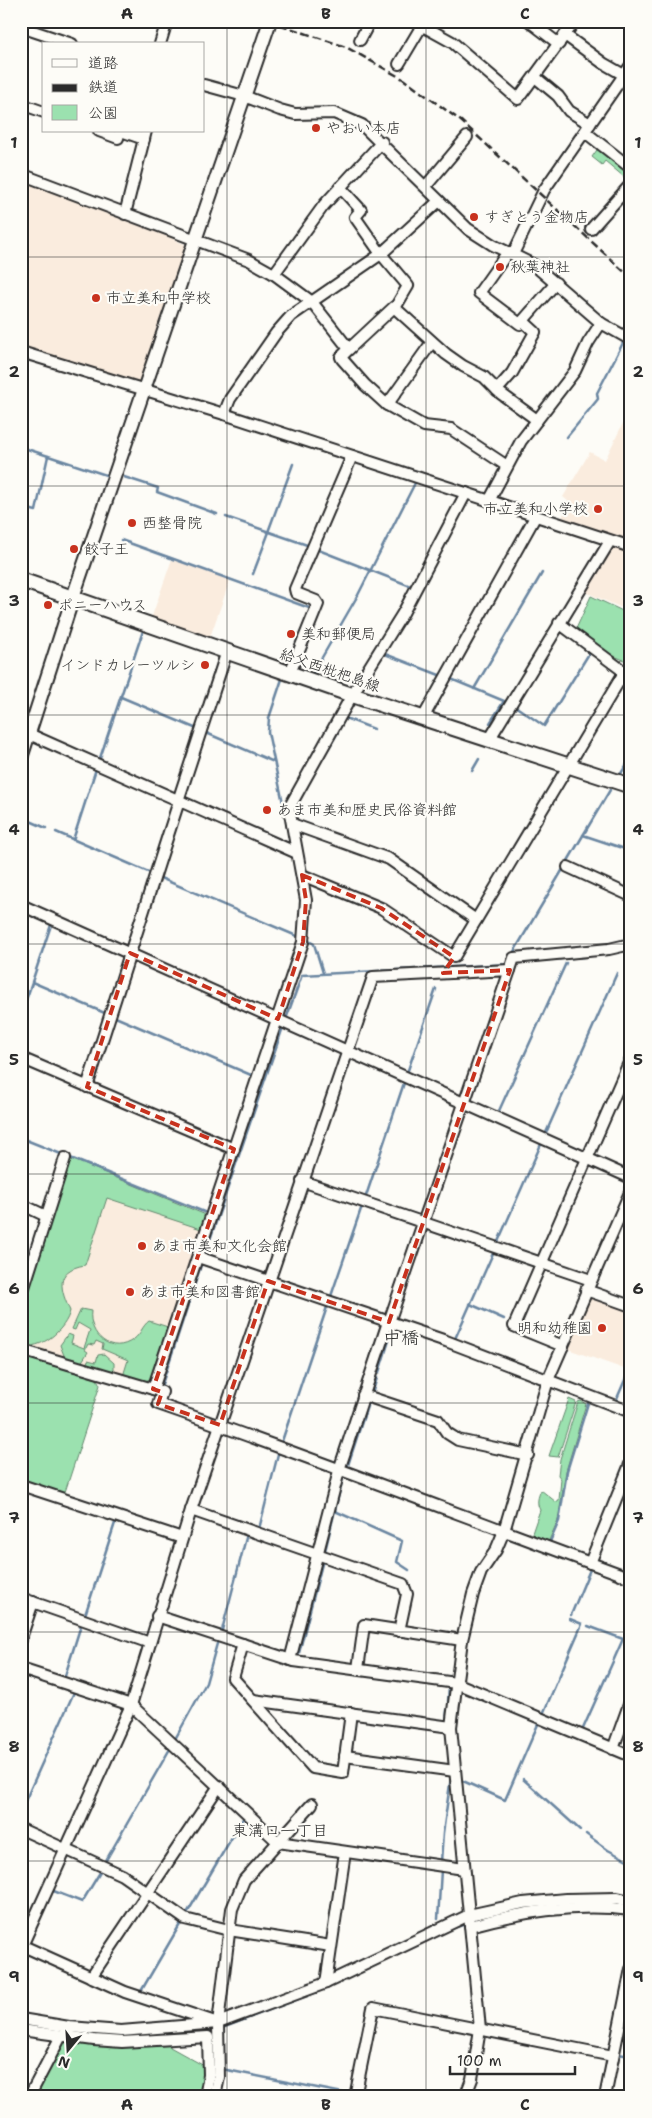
<svg xmlns="http://www.w3.org/2000/svg" width="652" height="2118" font-family="'Shantell Sans','Klee One',sans-serif">
	<style>
		.built { fill: #faecde }
		.green { fill: #9be1af; stroke: #63866d }
		.lines { fill: none; stroke-linecap: round; stroke-linejoin: round }
		.stream { stroke: #6b86a1; stroke-width: 2.5 }
		.minor-casing { stroke: #2b2b2b; stroke-width: 14 }
		.tertiary-casing { stroke: #2b2b2b; stroke-width: 16 }
		.secondary-casing { stroke: #2b2b2b; stroke-width: 18 }
		.minor { stroke: #fdfcf7; stroke-width: 10 }
		.tertiary { stroke: #fdfcf7; stroke-width: 12 }
		.secondary { stroke: #fdfcf7; stroke-width: 14 }
		.rail { stroke: #2b2b2b; stroke-width: 2.5; stroke-dasharray: 8 4; stroke-linecap: butt }
		.marked { fill: none; stroke: #c8321e; stroke-width: 4; stroke-dasharray: 10 6; stroke-linejoin: round }
		.grid { fill: none; stroke: #2b2b2b; stroke-width: 1; stroke-opacity: 0.55 }
		.poi-dot { fill: #c8321e; stroke: #fdfcf7; stroke-width: 2 }
		.labels { text-anchor: middle; stroke-width: 4.5; stroke-linejoin: round; paint-order: stroke }
		.poi-label { font-size: 15px; fill: #2b2b2b; stroke: #fdfcf7; text-anchor: start }
		.street-label { font-size: 15px; fill: #2b2b2b; stroke: #fdfcf7 }
		.neighbourhood-label { font-size: 16px; fill: #2b2b2b; stroke: #fdfcf7 }
		.quarter-label { font-size: 18px; fill: #2b2b2b; stroke: #fdfcf7 }
		.neatline { fill: none; stroke: #2b2b2b; stroke-width: 2 }
		.grid-label { font-size: 16px; text-anchor: middle; font-weight: bold; fill: #2b2b2b }
	</style>
	<rect width="100%" height="100%" fill="#fdfcf7"/>
	<filter id="ink" filterUnits="userSpaceOnUse"><feTurbulence type="fractalNoise" baseFrequency=".02" numOctaves="2"/><feDisplacementMap in="SourceGraphic" scale="10" xChannelSelector="R" yChannelSelector="G"/><feConvolveMatrix kernelMatrix="1 2 1 2 8 2 1 2 1" color-interpolation-filters="sRGB"/></filter>
	<g filter="url(#ink)">
		<!-- built -->
		<g class="built">
			<polygon points="21,178 137,222 186,245 187,247 140,382 21,346"/>
			<polygon points="628,413 631,415 631,612 583,591 616,536 562,518 568,501 563,497 590,452 605,460"/>
			<polygon points="172,559 230,580 209,640 151,619"/>
			<polygon points="69,1158 206,1215 150,1379 143,1382 21,1345 21,1309"/>
			<polygon points="589,1293 631,1307 631,1362 627,1370 565,1348"/>
		</g>
		<!-- green -->
		<g class="green">
			<polygon points="599,147 631,171 630,182 605,161 602,165 592,157"/>
			<polygon points="591,596 631,615 629,662 606,653 576,629"/>
			<path d="M 69,1158 L 206,1215 L 201,1229 L 107,1198 L 85,1265 C 53,1270 61,1291 70,1311 C 66,1329 41,1351 21,1345 L 21,1309 Z"/>
			<path d="M 81,1309 L 91,1311 C 88,1335 112,1356 134,1339 C 141,1334 142,1326 149,1321 L 168,1327 L 150,1379 L 143,1382 L 123,1376 L 128,1360 L 102,1349 L 103,1344 L 96,1341 L 94,1345 L 88,1344 L 85,1350 L 88,1352 L 81,1363 L 65,1358 L 60,1345 L 68,1334 L 73,1336 L 71,1343 L 84,1348 L 90,1330 L 78,1323 L 75,1330 L 72,1329 Z"/>
			<polygon points="104,1354 114,1363 114,1373 86,1365 88,1360 96,1362 98,1355"/>
			<polygon points="21,1356 97,1379 100,1385 64,1495 21,1481"/>
			<polygon points="569,1399 576,1402 558,1457 549,1456 550,1453"/>
			<path d="M 581,1401 L 586,1404 L 566,1471 L 558,1520 L 547,1545 L 530,1539 L 540,1510 C 536,1503 538,1497 541,1490 L 556,1502 L 559,1500 L 561,1479 L 558,1475 L 560,1459 L 578,1402 Z"/>
			<polygon points="68,2040 170,2043 170,2047 206,2067 202,2097 34,2097 61,2043"/>
		</g>
		<g class="lines">
			<!-- stream -->
			<g class="stream">
				<polyline points="21,82 27,85 21,101"/>
				<polyline points="567,437 598,399 597,393 624,341"/>
				<polyline points="21,447 106,475 109,473"/>
				<polyline points="124,477 158,488 157,492 217,514"/>
				<polyline points="226,517 310,546"/>
				<polyline points="21,528 28,509 36,511 48,456"/>
				<polyline points="268,532 293,464"/>
				<polyline points="121,540 312,609"/>
				<polyline points="316,549 413,587"/>
				<polyline points="253,574 269,532"/>
				<polyline points="385,654 442,676"/>
				<polyline points="313,673 358,595 415,483"/>
				<polyline points="282,679 269,718 268,732 283,803"/>
				<polyline points="451,679 504,701 490,723"/>
				<polyline points="474,689 542,573"/>
				<polyline points="121,697 197,729"/>
				<polyline points="515,706 544,726 590,652"/>
				<polyline points="345,718 374,729"/>
				<polyline points="343,721 348,713"/>
				<polyline points="204,732 274,762"/>
				<polyline points="324,756 338,732"/>
				<polyline points="99,761 143,631"/>
				<polyline points="472,771 479,759"/>
				<polyline points="620,775 631,758"/>
				<polyline points="21,817 46,828"/>
				<polyline points="56,832 153,874"/>
				<polyline points="583,835 631,851"/>
				<polyline points="73,840 96,769"/>
				<polyline points="158,877 299,937"/>
				<polyline points="52,922 32,982 107,1014"/>
				<polyline points="309,941 314,944 323,973"/>
				<polyline points="512,955 610,790"/>
				<polyline points="514,963 583,957 631,950"/>
				<polyline points="21,1014 32,983"/>
				<polyline points="113,1016 251,1075"/>
				<polyline points="286,1019 302,975 509,964"/>
				<polyline points="407,1073 436,989"/>
				<polyline points="498,1113 566,963"/>
				<polyline points="545,1135 617,973"/>
				<polyline points="21,1138 61,1154"/>
				<polyline points="68,1157 204,1212"/>
				<polyline points="365,1199 405,1080"/>
				<polyline points="497,1244 542,1142"/>
				<polyline points="204,1257 283,1027"/>
				<polyline points="330,1299 362,1206"/>
				<polyline points="470,1304 504,1319"/>
				<polyline points="21,1306 24,1298"/>
				<polyline points="454,1341 494,1251"/>
				<polyline points="379,1372 393,1328 396,1329"/>
				<polyline points="162,1384 202,1262"/>
				<polyline points="372,1394 377,1378"/>
				<polyline points="615,1403 631,1366"/>
				<polyline points="282,1441 328,1304"/>
				<polyline points="348,1465 369,1400"/>
				<polyline points="335,1511 402,1541 397,1562 409,1570"/>
				<polyline points="259,1529 279,1450"/>
				<polyline points="549,1544 559,1521 567,1471 589,1400"/>
				<polyline points="325,1551 344,1474"/>
				<polyline points="85,1615 115,1523"/>
				<polyline points="571,1615 591,1567"/>
				<polyline points="588,1626 631,1642"/>
				<polyline points="221,1634 247,1534"/>
				<polyline points="299,1653 323,1560"/>
				<polyline points="64,1679 81,1625"/>
				<polyline points="448,1702 449,1685"/>
				<polyline points="543,1714 582,1624 570,1619"/>
				<polyline points="446,1721 447,1710"/>
				<polyline points="582,1731 623,1639"/>
				<polyline points="174,1741 206,1683 218,1640"/>
				<polyline points="523,1779 580,1830"/>
				<polyline points="463,1781 505,1800 539,1722"/>
				<polyline points="21,1810 75,1690"/>
				<polyline points="586,1834 608,1850 631,1862"/>
				<polyline points="105,1862 171,1747"/>
				<polyline points="441,1862 443,1833 451,1777"/>
				<polyline points="50,1892 51,1890 82,1902 102,1869"/>
				<polyline points="186,1915 244,1817"/>
				<polyline points="438,1919 441,1870"/>
				<polyline points="453,1928 466,1924"/>
				<polyline points="140,1993 182,1921"/>
				<polyline points="222,2028 317,1992 367,1969"/>
				<polyline points="197,2033 210,2031"/>
				<polyline points="92,2035 144,2036"/>
				<polyline points="618,2054 631,2056"/>
				<polyline points="222,2069 353,2095"/>
			</g>
			<defs>
				<g id="minor">
					<polyline points="414,21 452,42 518,99 575,21"/>
					<polyline points="529,21 559,44"/>
					<polyline points="21,27 72,44"/>
					<polyline points="565,35 603,63 624,75"/>
					<polyline points="360,40 370,21"/>
					<polyline points="160,44 167,21"/>
					<polyline points="399,64 424,22"/>
					<polyline points="535,77 558,96 569,111 590,124"/>
					<polyline points="204,85 244,96 280,110 295,114 334,113 362,125 468,229 493,245 534,265 601,323 631,340"/>
					<polyline points="21,104 44,112"/>
					<polyline points="99,131 118,138 120,131"/>
					<polyline points="121,131 144,139"/>
					<polyline points="585,132 631,168"/>
					<polyline points="21,174 249,260 274,274 312,302 349,349 341,357 342,359 365,385 387,405 424,426 451,429 507,466"/>
					<polyline points="426,186 467,137"/>
					<polyline points="340,187 361,210 355,217 381,254 408,286 395,308 446,354 463,366 484,377 500,393 537,420"/>
					<polyline points="125,214 146,131"/>
					<polyline points="591,229 631,184"/>
					<polyline points="508,252 479,293 520,324 556,283"/>
					<polyline points="513,254 544,190 631,65"/>
					<polyline points="274,274 324,205 382,142"/>
					<polyline points="349,349 394,307 395,308"/>
					<polyline points="21,352 224,414 631,547"/>
					<polyline points="497,390 512,373 535,332 523,321"/>
					<polyline points="387,405 432,342"/>
					<polyline points="224,414 230,399 276,333 291,316 381,254 439,201"/>
					<polyline points="489,501 521,441 575,371 588,343 601,323"/>
					<polyline points="290,673 318,604 316,601 296,593 295,589 352,456"/>
					<polyline points="423,718 535,517"/>
					<polyline points="29,734 297,853"/>
					<polyline points="489,740 610,541"/>
					<polyline points="178,801 227,651"/>
					<polyline points="292,824 389,859 476,920"/>
					<polyline points="568,867 631,896"/>
					<polyline points="302,875 381,908 454,957 622,676 622,670 559,623"/>
					<polyline points="21,905 631,1178"/>
					<polyline points="510,970 514,958 609,949 631,944"/>
					<polyline points="21,1058 234,1149"/>
					<polyline points="87,1087 179,801"/>
					<polyline points="302,1181 591,1280"/>
					<polyline points="21,1204 46,1216"/>
					<polyline points="198,1257 446,1341 631,1412"/>
					<polyline points="586,1290 631,1306"/>
					<polyline points="21,1297 65,1158"/>
					<polyline points="563,1346 514,1326 631,1058"/>
					<polyline points="21,1350 153,1389 303,942 306,900 289,808 352,695 403,613 466,493"/>
					<path d="M 153,1389 L 162,1392 L 158,1404 C 317,1459 473,1520 631,1578"/>
					<polyline points="363,1395 438,1420 447,1433 458,1440 528,1455"/>
					<polyline points="21,1485 182,1538"/>
					<polyline points="191,1510 403,1584 407,1594 399,1631"/>
					<polyline points="590,1563 631,1462"/>
					<polyline points="21,1598 150,1643"/>
					<polyline points="157,1616 294,1661 456,1683 631,1756"/>
					<polyline points="21,1638 33,1602"/>
					<polyline points="243,1644 233,1678 313,1768 343,1773 351,1713"/>
					<polyline points="290,1660 340,1467 388,1322"/>
					<polyline points="21,1669 131,1705 278,1842 464,1869"/>
					<polyline points="358,1669 364,1625 462,1640"/>
					<polyline points="253,1700 451,1727"/>
					<polyline points="613,1749 631,1699"/>
					<polyline points="345,1756 455,1771"/>
					<polyline points="21,1829 122,1875 185,1919 229,1930 331,1946"/>
					<path d="M 470,1926 C 523,1911 576,1903 631,1910"/>
					<polyline points="21,1945 125,1992 215,2022"/>
					<polyline points="21,1948 131,1705 191,1510 373,977 510,970 389,1322"/>
					<polyline points="91,1977 219,1786"/>
					<polyline points="326,1983 345,1852"/>
					<polyline points="21,2019 69,2027 121,2031 218,2023 326,1983 469,1915 523,1903 566,1899 617,1898 631,1901"/>
					<polyline points="21,2030 94,2040 122,2042 208,2037 209,2075 205,2097"/>
					<polyline points="29,2097 61,2036"/>
					<polyline points="215,2097 219,2077 218,2023 232,1909 244,1880 312,1804"/>
					<polyline points="355,2097 373,2008 613,2056"/>
					<polyline points="465,2097 472,2079 480,2029 451,1727 462,1640 473,1594 481,1572 496,1550 504,1531 548,1380 631,1190"/>
					<polyline points="605,2097 631,1969"/>
				</g>
				<polyline id="tertiary" points="21,758 73,597 270,21"/>
				<polyline id="secondary" points="21,580 352,695 631,786"/>
			</defs>
			<!-- minor casing -->
			<use href="#minor" class="minor-casing"/>
			<!-- tertiary casing -->
			<use href="#tertiary" class="tertiary-casing"/>
			<!-- secondary casing -->
			<use href="#secondary" class="secondary-casing"/>
			<!-- minor -->
			<use href="#minor" class="minor"/>
			<!-- tertiary -->
			<use href="#tertiary" class="tertiary"/>
			<!-- secondary -->
			<use href="#secondary" class="secondary"/>
			<!-- rail -->
			<polyline class="rail" points="269,21 346,47 403,79 461,121 631,278"/>
		</g>
	</g>
	<!-- marked area -->
	<path class="marked" d="M 302,875 L 381,908 L 454,957 L 443,973 L 510,970 L 389,1322 L 268,1281 L 220,1425 L 158,1404 L 162,1392 L 153,1389 L 234,1149 L 87,1087 L 130,953 L 278,1019 L 303,942 L 306,900 Z"/>
	<!-- grid -->
	<path class="grid" d="M 227,21 L 227,2097M 426,21 L 426,2097M 21,257 L 631,257M 21,486 L 631,486M 21,715 L 631,715M 21,944 L 631,944M 21,1174 L 631,1174M 21,1403 L 631,1403M 21,1632 L 631,1632M 21,1861 L 631,1861"/>
	<!-- markers -->
	<g class="poi-dot">
		<circle cx="316" cy="128" r="5"/>
		<circle cx="474" cy="217" r="5"/>
		<circle cx="500" cy="267" r="5"/>
		<circle cx="96" cy="298" r="5"/>
		<circle cx="598" cy="509" r="5"/>
		<circle cx="132" cy="523" r="5"/>
		<circle cx="74" cy="549" r="5"/>
		<circle cx="48" cy="605" r="5"/>
		<circle cx="291" cy="634" r="5"/>
		<circle cx="205" cy="665" r="5"/>
		<circle cx="267" cy="810" r="5"/>
		<circle cx="142" cy="1246" r="5"/>
		<circle cx="130" cy="1292" r="5"/>
		<circle cx="602" cy="1328" r="5"/>
	</g>
	<g class="labels">
		<!-- poi labels -->
		<g class="poi-label">
			<text x="326" y="133">やおい本店</text>
			<text x="484" y="222">すぎとう金物店</text>
			<text x="510" y="272">秋葉神社</text>
			<text x="106" y="303">市立美和中学校</text>
			<text x="588" y="514" text-anchor="end">市立美和小学校</text>
			<text x="142" y="528">西整骨院</text>
			<text x="84" y="554">餃子王</text>
			<text x="58" y="610">ポニーハウス</text>
			<text x="301" y="639">美和郵便局</text>
			<text x="195" y="670" text-anchor="end">インドカレーツルシ</text>
			<text x="277" y="815">あま市美和歴史民俗資料館</text>
			<text x="152" y="1251">あま市美和文化会館</text>
			<text x="140" y="1297">あま市美和図書館</text>
			<text x="592" y="1333" text-anchor="end">明和幼稚園</text>
		</g>
		<!-- street labels -->
		<g class="street-label">
			<text transform="translate(330 670) rotate(19)" y="5">給父西枇杷島線</text>
		</g>
		<!-- neighbourhood labels -->
		<g class="neighbourhood-label">
			<text x="280" y="1836">東溝口一丁目</text>
		</g>
		<!-- quarter labels -->
		<g class="quarter-label">
			<text x="401" y="1344">中橋</text>
		</g>
	</g>
	<!-- margin -->
	<rect width="652" height="2118" fill="none" stroke="#fdfcf7" stroke-width="55"/>
	<!-- legend -->
	<rect x="42" y="42" width="162" height="90" fill="#fdfcf7" stroke="#a9a8a5"/>
	<rect x="52" y="59" width="25" height="8" fill="#fdfcf7" stroke="#a9a8a5"/>
	<text x="88" y="68" font-size="15" fill="#2b2b2b">道路</text>
	<rect x="52" y="84" width="25" height="8" fill="#2b2b2b" stroke="#a9a8a5"/>
	<text x="88" y="92" font-size="15" fill="#2b2b2b">鉄道</text>
	<rect x="52" y="105" width="25" height="15" fill="#9be1af" stroke="#a9a8a5"/>
	<text x="88" y="118" font-size="15" fill="#2b2b2b">公園</text>
	<!-- north arrow -->
	<g transform="translate(68 2050) rotate(198)" stroke="#fdfcf7" stroke-width="4" paint-order="stroke">
	<path d="M0-4L9 19L0 12L-9 19Z" fill="#2b2b2b"/>
	<text y="-8" font-size="14" font-weight="bold" text-anchor="middle" fill="#2b2b2b">N</text>
	</g>
	<!-- scale -->
	<path d="M450 2066v8h125v-8" fill="none" stroke="#2b2b2b" stroke-width="2.5"/>
	<text x="457" y="2066" font-size="15" fill="#2b2b2b" stroke="#fdfcf7" stroke-width="4" paint-order="stroke">100 m</text>
	<rect x="28" y="28" width="596" height="2062" class="neatline"/>
	<g class="grid-label">
		<text x="127" y="19">A</text>
		<text x="326" y="19">B</text>
		<text x="525" y="19">C</text>
		<text x="14" y="148">1</text>
		<text x="638" y="148">1</text>
		<text x="14" y="377">2</text>
		<text x="638" y="377">2</text>
		<text x="14" y="606">3</text>
		<text x="638" y="606">3</text>
		<text x="14" y="835">4</text>
		<text x="638" y="835">4</text>
		<text x="14" y="1065">5</text>
		<text x="638" y="1065">5</text>
		<text x="14" y="1294">6</text>
		<text x="638" y="1294">6</text>
		<text x="14" y="1523">7</text>
		<text x="638" y="1523">7</text>
		<text x="14" y="1752">8</text>
		<text x="638" y="1752">8</text>
		<text x="14" y="1982">9</text>
		<text x="638" y="1982">9</text>
		<text x="127" y="2110">A</text>
		<text x="326" y="2110">B</text>
		<text x="525" y="2110">C</text>
	</g>
</svg>
